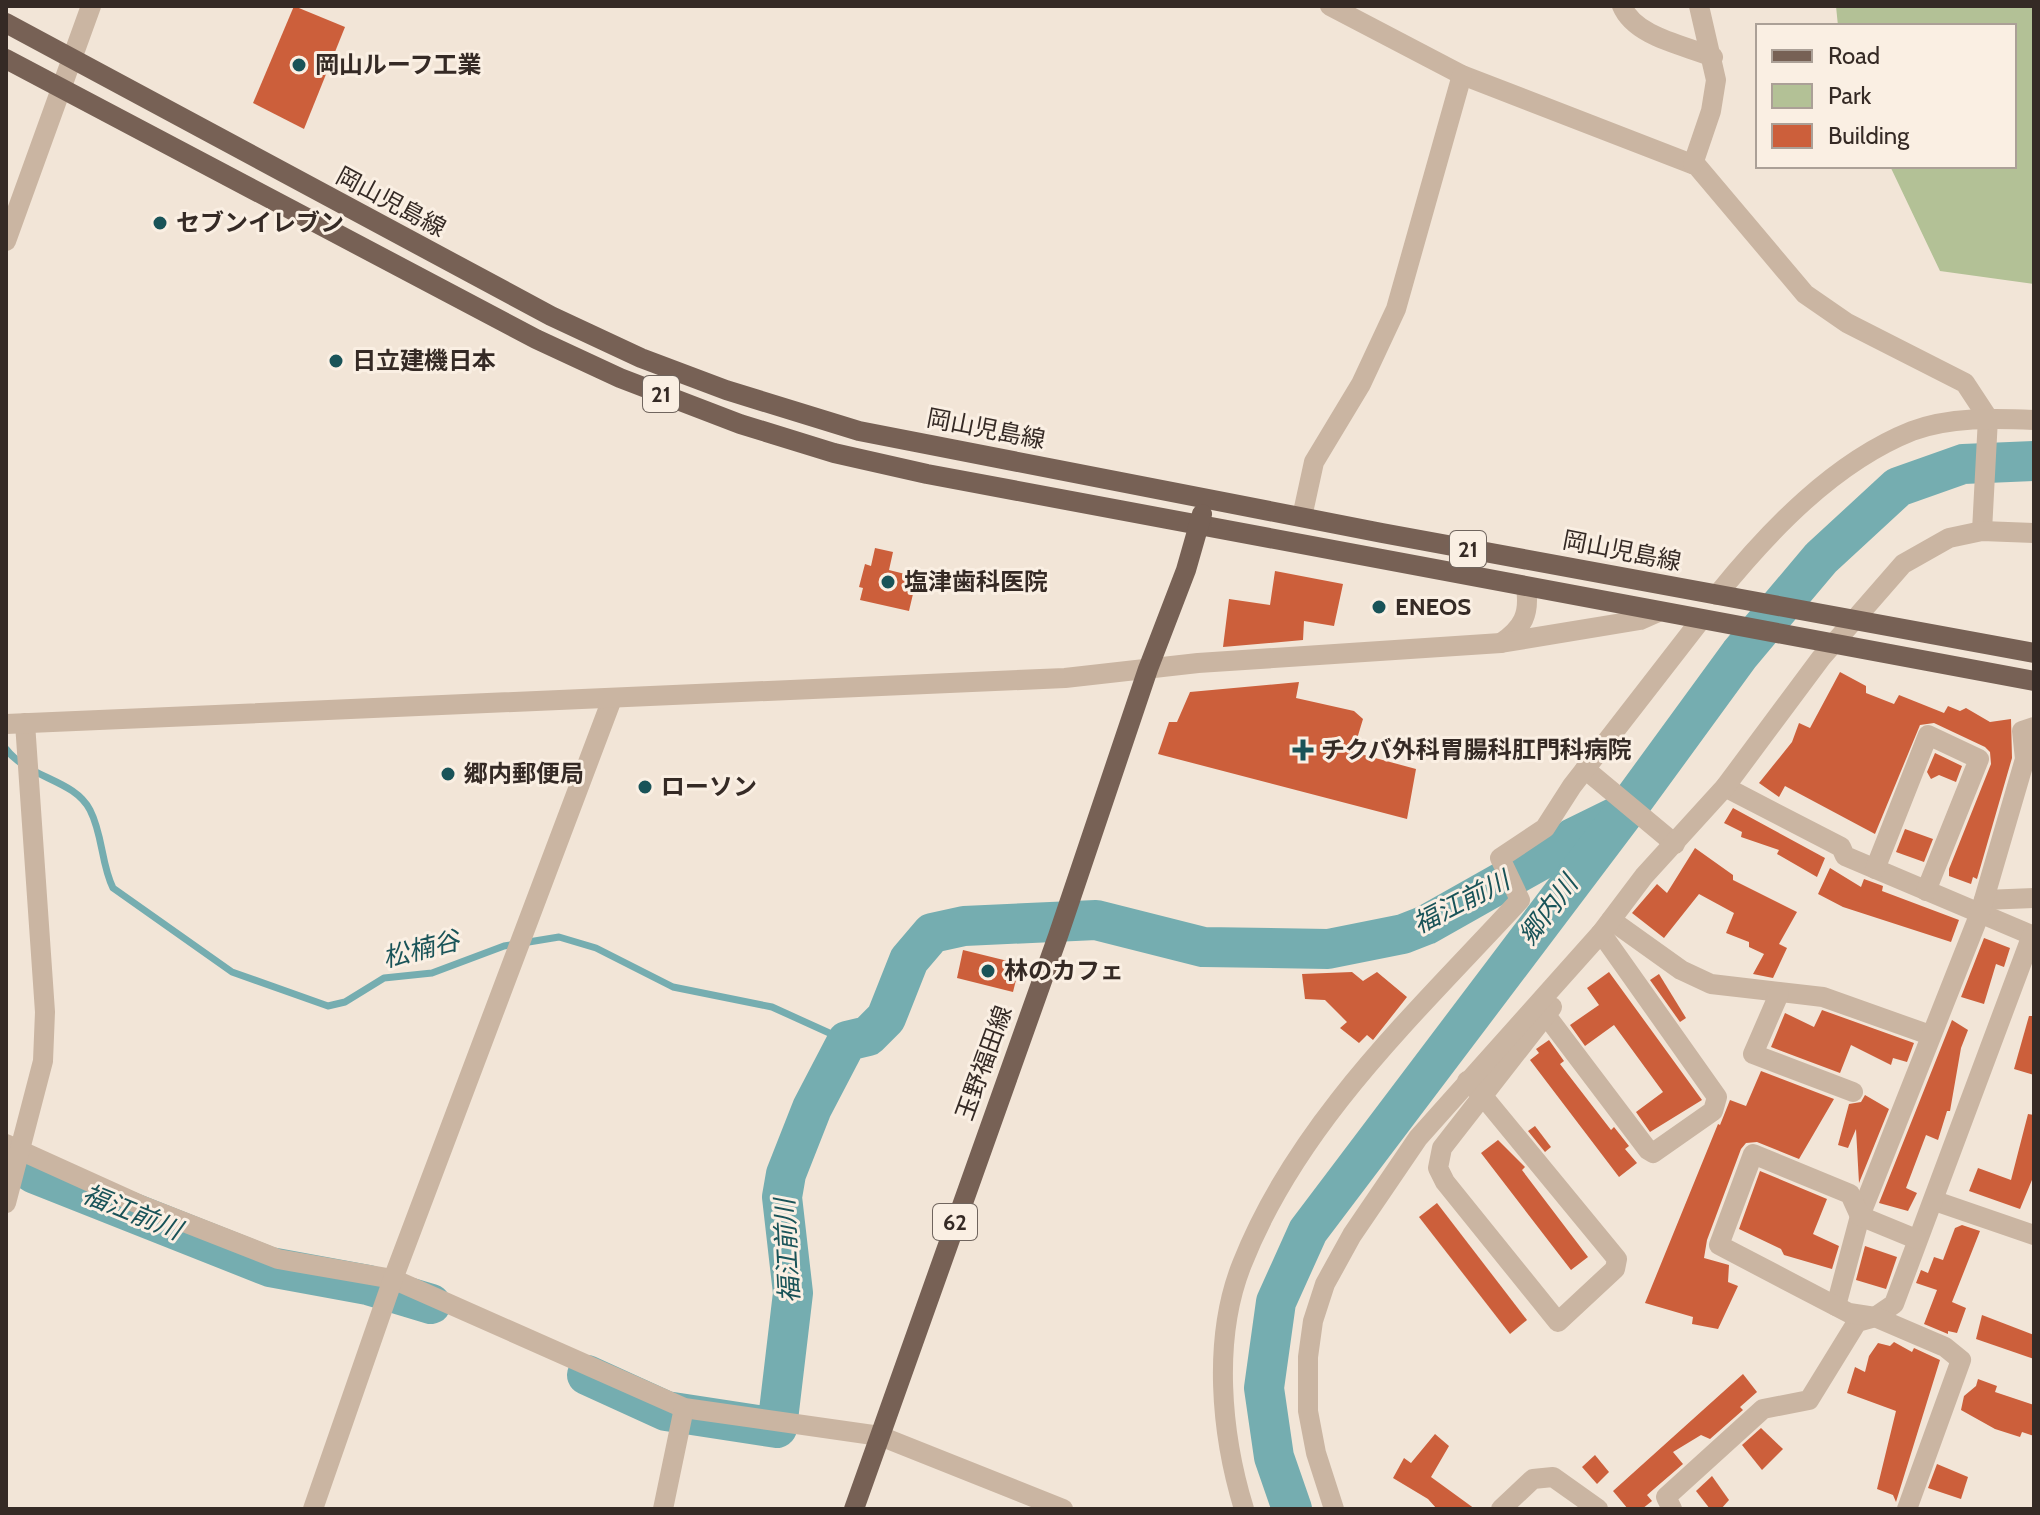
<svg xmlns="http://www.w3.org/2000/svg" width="2040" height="1515" font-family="Cabin,'Noto Sans JP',sans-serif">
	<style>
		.green { fill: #b3c196 }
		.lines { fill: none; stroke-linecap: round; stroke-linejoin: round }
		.stream { stroke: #75adb0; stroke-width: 7 }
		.river { stroke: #75adb0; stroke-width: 40 }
		.building { fill: #cc5f3b }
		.minor { stroke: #cab5a2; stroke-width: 20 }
		.tertiary { stroke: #cab5a2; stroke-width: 20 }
		.primary { stroke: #776155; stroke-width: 20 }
		.poi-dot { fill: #195358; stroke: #faefe3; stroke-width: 3 }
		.labels { text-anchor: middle; stroke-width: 6; stroke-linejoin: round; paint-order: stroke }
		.shield { fill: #faefe3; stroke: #70655e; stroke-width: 2 }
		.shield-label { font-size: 22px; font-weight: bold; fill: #352a25 }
		.poi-label { font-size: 24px; font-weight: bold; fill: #352a25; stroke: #faefe3; text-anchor: start }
		.street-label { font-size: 24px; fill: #352a25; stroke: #faefe3 }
		.water-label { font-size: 26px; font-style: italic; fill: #195358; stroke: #faefe3 }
	</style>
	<rect width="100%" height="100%" fill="#f2e5d7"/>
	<!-- green -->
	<polygon class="green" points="1836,6 2034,6 2034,284 1940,271 1890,166 2014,166 2014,26 1838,26"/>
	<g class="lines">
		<!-- stream -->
		<path class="stream" d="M 6,749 C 29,779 74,779 90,810 C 103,835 101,864 113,888 L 232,972 L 328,1006 L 345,1002 L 384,978 L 432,973 L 504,946 L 559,937 L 596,948 L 673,987 L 772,1007 L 847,1041"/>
		<!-- river -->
		<g class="river">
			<polyline points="6,1156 35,1174 270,1267 368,1285 431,1304"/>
			<polyline points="587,1375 666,1411 777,1428 793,1293 782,1197 786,1174 812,1108 847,1041 868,1036 886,1018 909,960 932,933 964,926 1096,920 1203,947 1328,949 1403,934 1426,925 1557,851 1573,838 1624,813"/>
			<polyline points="1292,1509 1274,1457 1264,1388 1276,1302 1308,1231 1624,813 1740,654 1821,558 1898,487 1963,464 2034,461"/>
		</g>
	</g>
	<!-- building -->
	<g class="building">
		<polygon points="294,6 345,27 304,129 253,103"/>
		<polygon points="875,548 893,552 889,570 917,577 909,611 860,600 863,588 859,587 865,564 871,566"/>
		<polygon points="1275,571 1343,584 1334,626 1304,621 1303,640 1223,647 1229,599 1270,605"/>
		<polygon points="1840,672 1866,686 1866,693 1894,704 1899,695 1944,713 1948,706 1960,711 1966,708 1990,722 2011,719 2012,758 1977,879 1973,877 1971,884 1949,876 1949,869 1991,764 1990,752 1985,747 1934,723 1920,725 1875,834 1785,786 1779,797 1759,783 1792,742 1799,723 1810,728"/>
		<polygon points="1299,682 1296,698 1354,711 1363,719 1353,752 1416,769 1407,819 1158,754 1169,722 1177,722 1190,692"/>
		<polygon points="1935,753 1962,766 1956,782 1939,775 1931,779 1927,772"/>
		<polygon points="1733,808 1825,858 1817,877 1777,854 1779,850 1741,837 1742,832 1724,823"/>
		<polygon points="1905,829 1933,839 1924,862 1896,852"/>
		<polygon points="1695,848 1733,875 1733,880 1797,912 1779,944 1787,948 1773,978 1753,974 1764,954 1749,947 1749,942 1726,933 1734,913 1699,894 1664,938 1632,913 1657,884 1667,893"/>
		<polygon points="1830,868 1861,887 1864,879 1883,886 1882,891 1959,920 1951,942 1843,907 1818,894"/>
		<polygon points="1984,938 2010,948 2004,967 1996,964 1984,1004 1961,997"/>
		<polygon points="963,950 1020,964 1013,992 957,978"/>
		<polygon points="1352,972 1363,981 1377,972 1407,997 1373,1040 1367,1035 1359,1043 1340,1028 1347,1022 1325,1000 1305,999 1302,974"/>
		<polygon points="1609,972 1702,1100 1650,1132 1636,1112 1663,1092 1614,1025 1585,1046 1570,1025 1599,1005 1587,988"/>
		<polygon points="1659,974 1686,1018 1680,1022 1650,980"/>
		<polygon points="1822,1010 1914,1043 1907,1062 1893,1058 1891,1065 1851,1045 1840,1073 1771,1047 1785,1013 1814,1027"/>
		<polygon points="2029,1016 2034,1016 2034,1075 2014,1069"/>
		<polygon points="1952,1020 1968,1030 1961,1048 1950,1111 1947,1111 1938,1140 1926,1135 1906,1188 1917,1193 1908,1211 1879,1203"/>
		<polygon points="1549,1040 1564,1061 1560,1064 1611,1130 1614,1127 1629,1146 1625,1149 1637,1163 1619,1177 1530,1060 1539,1053 1536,1049"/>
		<polygon points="1761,1071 1834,1099 1799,1159 1757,1142 1746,1143 1741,1149 1707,1240 1704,1258 1729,1265 1728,1282 1738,1286 1718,1329 1692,1324 1693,1317 1645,1303 1718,1124 1720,1125 1730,1100 1746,1106"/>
		<polygon points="1865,1095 1889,1109 1859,1183 1856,1129 1848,1148 1838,1145 1849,1104 1861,1102"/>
		<polygon points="2028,1114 2034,1115 2034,1175 2020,1209 1969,1191 1978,1168 2011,1180"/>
		<polygon points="1535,1126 1551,1147 1545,1152 1528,1131"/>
		<polygon points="1498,1140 1525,1167 1522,1170 1588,1257 1571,1270 1481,1153"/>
		<polygon points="1760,1171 1827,1199 1813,1234 1839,1246 1832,1269 1784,1255 1781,1249 1739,1229"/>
		<polygon points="1437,1203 1527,1320 1510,1334 1419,1217"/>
		<polygon points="1962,1225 1980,1231 1952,1302 1966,1308 1957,1333 1948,1331 1948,1334 1924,1324 1937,1290 1916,1283 1921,1270 1928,1273 1934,1257 1943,1260 1955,1228"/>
		<polygon points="1865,1246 1897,1257 1886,1289 1856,1280"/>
		<polygon points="1982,1315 2034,1335 2034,1359 1976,1339"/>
		<polygon points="1894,1342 1912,1352 1914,1348 1940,1360 1896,1502 1893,1495 1877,1489 1896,1411 1847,1393 1855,1367 1865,1372 1869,1356 1878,1343 1890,1346"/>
		<polygon points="1743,1374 1757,1392 1740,1407 1743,1410 1710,1439 1701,1435 1673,1452 1683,1464 1647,1495 1652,1501 1642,1509 1628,1509 1613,1491"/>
		<polygon points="1978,1379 1997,1386 1995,1392 2034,1405 2034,1436 2022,1432 2020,1437 1995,1429 1961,1410 1964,1396 1976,1386"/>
		<polygon points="1761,1428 1783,1449 1762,1470 1742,1445"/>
		<polygon points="1435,1434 1449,1446 1431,1477 1475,1509 1437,1509 1428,1499 1393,1478 1404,1458 1411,1463"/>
		<polygon points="1595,1455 1609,1472 1597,1484 1582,1467"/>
		<polygon points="1937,1464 1968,1477 1961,1499 1928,1488"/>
		<polygon points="1712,1476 1729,1500 1721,1509 1710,1509 1696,1491"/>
	</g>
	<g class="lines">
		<!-- minor -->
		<g class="minor">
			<polyline points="1330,6 1462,75 1697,166 1805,294 1847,323 1965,383 1988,418"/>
			<path d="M 1622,6 C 1635,37 1684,45 1713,57"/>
			<polyline points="1693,164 1711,111 1716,80 1699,6"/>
			<polyline points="6,241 91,6"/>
			<polyline points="1302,517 1314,462 1361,384 1396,309 1462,75"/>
			<polyline points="1982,531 1988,418"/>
			<path d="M 1717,595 C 1769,531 1834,462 1912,431 C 1949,417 1995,418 2034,420"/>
			<polyline points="1585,769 1675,844"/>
			<polyline points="1725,787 1841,847 1845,856 2034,936"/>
			<polyline points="1875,869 1928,735 1979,759 1926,891"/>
			<polyline points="1984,900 2034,898"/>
			<polyline points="1611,920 1681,970 1711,984 1823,997 1930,1035"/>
			<polyline points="1779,994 1753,1054 1853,1092"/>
			<polyline points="1539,1006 1648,1150 1653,1153 1713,1111 1717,1097 1601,933"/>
			<polyline points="1467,1081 1482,1095 1617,1259 1615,1269 1558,1322 1445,1182 1438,1168 1442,1148 1552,1007"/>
			<polyline points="6,1144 143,1206 278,1259 393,1279 684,1408 880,1436 1063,1509"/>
			<polyline points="1935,1201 2034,1235"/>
			<polyline points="6,1203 43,1061 45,1012 25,723"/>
			<polyline points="1836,1306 1860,1216 1980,913 2025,759 2022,731 2034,727"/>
			<polyline points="313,1509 393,1279 612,699"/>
			<polyline points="663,1509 684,1408"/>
			<path d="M 1244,1509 C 1221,1434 1212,1339 1242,1264 C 1298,1121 1418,1011 1520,900 L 1500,858 L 1545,828 L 1572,786 L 1700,621"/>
			<polyline points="1334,1509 1316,1453 1308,1411 1308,1357 1313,1321 1325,1284 1352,1235 1418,1138 1601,933 1644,876 1725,787 1821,658 1903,564 1949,538 1982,531 2034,533"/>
			<polyline points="1501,1509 1533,1479 1553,1477 1598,1509"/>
			<polyline points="1672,1509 1666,1497 1763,1409 1809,1400 1857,1322 1875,1317 1894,1304 2032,935"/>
			<polyline points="1907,1509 1961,1360 1945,1347 1875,1317 1849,1313 1719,1245 1753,1154 1850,1194 1860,1216 1916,1239"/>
		</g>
		<!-- tertiary -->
		<g class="tertiary">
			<path d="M 1501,643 C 1523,628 1530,614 1526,588"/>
			<polyline points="6,724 1065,678 1198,663 1501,643 1640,620 1658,612"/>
		</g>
		<!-- primary -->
		<g class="primary">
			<polyline points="6,23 551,316 641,358 726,390 859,431 1382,533 2034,653"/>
			<polyline points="6,59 536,339 620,378 740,424 834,453 927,474 2034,681"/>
			<polyline points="854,1509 1058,936 1148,669 1186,570 1202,514"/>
		</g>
	</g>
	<!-- markers -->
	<g class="poi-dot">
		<circle cx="299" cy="65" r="8"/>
		<circle cx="160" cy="223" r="8"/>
		<circle cx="336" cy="361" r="8"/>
		<circle cx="888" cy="582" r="8"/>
		<circle cx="1379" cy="607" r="8"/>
		<path d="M1299 738h8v8h8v8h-8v8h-8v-8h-8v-8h8z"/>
		<circle cx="448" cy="774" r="8"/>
		<circle cx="645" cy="787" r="8"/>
		<circle cx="988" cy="971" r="8"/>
	</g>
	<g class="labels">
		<!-- shield labels -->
		<g class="shield">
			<rect x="643" y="376" width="36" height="36" rx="6"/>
			<rect x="1450" y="531" width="36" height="36" rx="6"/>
			<rect x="933" y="1204" width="44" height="36" rx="6"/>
		</g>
		<g class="shield-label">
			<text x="661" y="402">21</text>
			<text x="1468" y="557">21</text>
			<text x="955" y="1230">62</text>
		</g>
		<!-- poi labels -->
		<g class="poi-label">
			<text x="315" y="73">岡山ルーフ工業</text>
			<text x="176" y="231">セブンイレブン</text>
			<text x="352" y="369">日立建機日本</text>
			<text x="904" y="590">塩津歯科医院</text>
			<text x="1395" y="615">ENEOS</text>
			<text x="1321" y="758">チクバ外科胃腸科肛門科病院</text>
			<text x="464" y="782">郷内郵便局</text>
			<text x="661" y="795">ローソン</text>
			<text x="1004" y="979">林のカフェ</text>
		</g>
		<!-- street labels -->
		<g class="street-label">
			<text transform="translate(391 202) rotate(28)" y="8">岡山児島線</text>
			<text transform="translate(986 429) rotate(11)" y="8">岡山児島線</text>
			<text transform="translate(1622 551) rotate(11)" y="8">岡山児島線</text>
			<text transform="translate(984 1063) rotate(-70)" y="8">玉野福田線</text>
		</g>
		<!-- water labels -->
		<g class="water-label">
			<text transform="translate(1461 902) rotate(-27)" y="9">福江前川</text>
			<text transform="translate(1548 910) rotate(-53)" y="9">郷内川</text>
			<text transform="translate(421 949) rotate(-14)" y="9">松楠谷</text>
			<text transform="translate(132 1212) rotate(22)" y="9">福江前川</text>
			<text transform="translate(787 1251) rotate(-93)" y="9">福江前川</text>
		</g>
	</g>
	<!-- border -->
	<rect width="2040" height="1515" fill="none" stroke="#352a25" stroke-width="16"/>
	<!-- legend -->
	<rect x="1756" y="24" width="260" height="144" fill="#faefe3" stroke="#aba097" stroke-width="2"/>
	<rect x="1772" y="50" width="40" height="12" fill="#776155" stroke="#aba097" stroke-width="2"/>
	<text x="1828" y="64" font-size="24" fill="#352a25">Road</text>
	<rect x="1772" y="84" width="40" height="24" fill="#b3c196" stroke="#aba097" stroke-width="2"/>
	<text x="1828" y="104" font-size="24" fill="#352a25">Park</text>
	<rect x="1772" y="124" width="40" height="24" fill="#cc5f3b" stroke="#aba097" stroke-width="2"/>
	<text x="1828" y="144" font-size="24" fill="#352a25">Building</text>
</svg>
